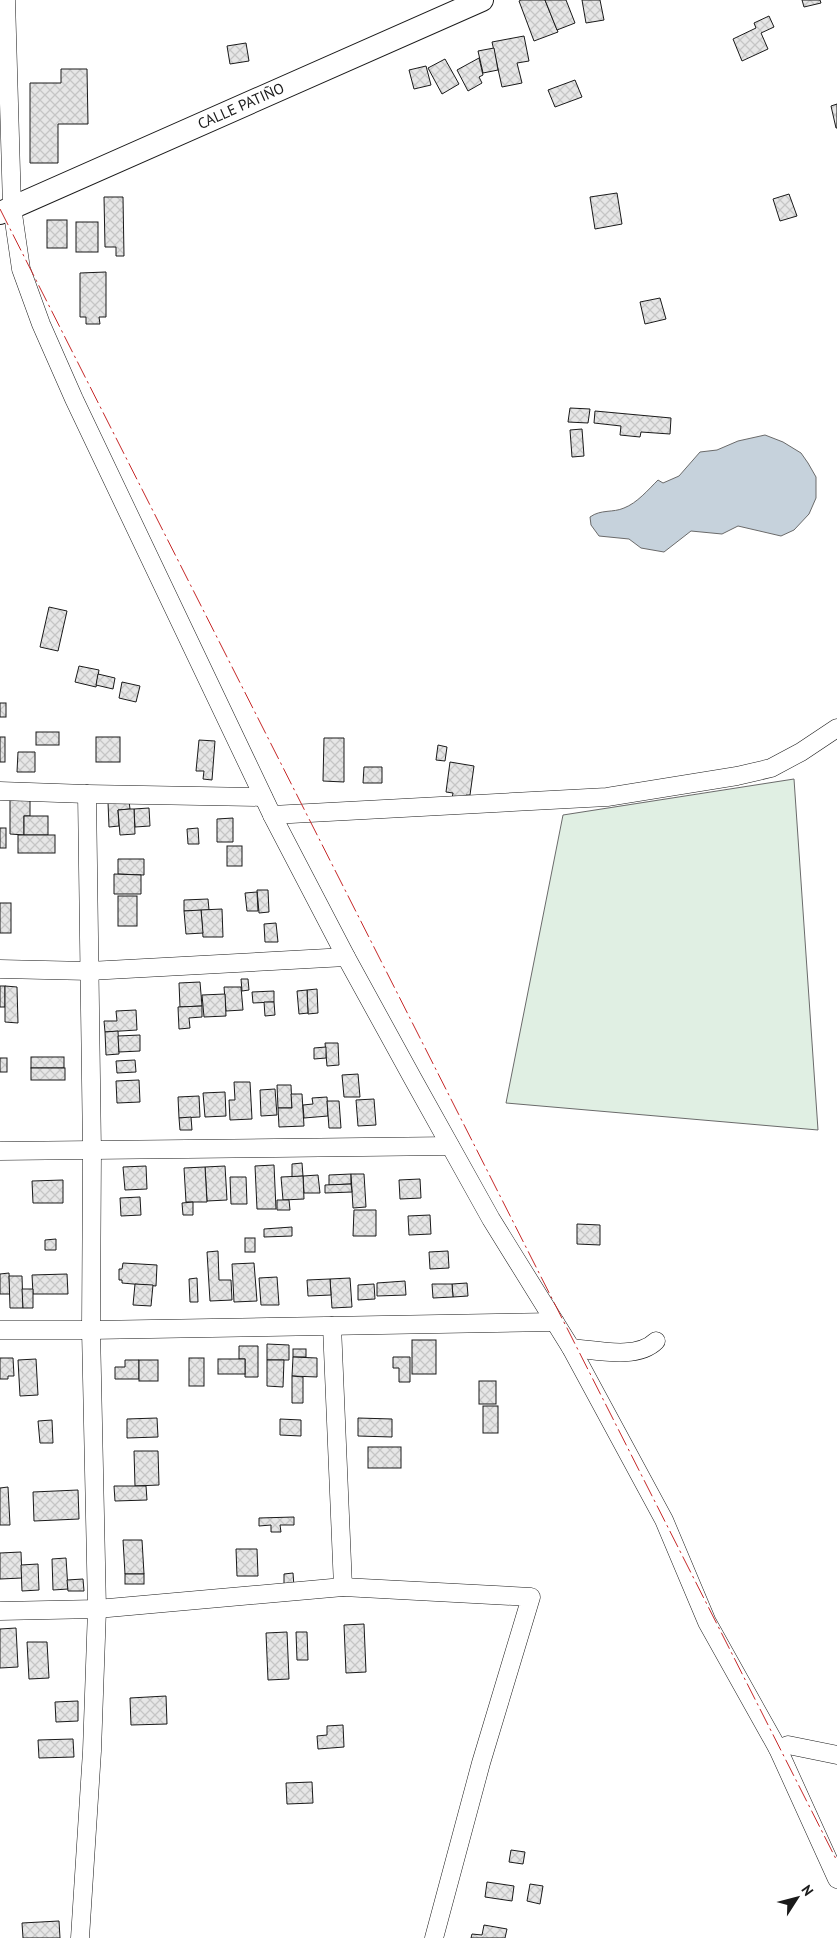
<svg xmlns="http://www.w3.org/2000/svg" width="837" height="1938" font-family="'PT Sans',sans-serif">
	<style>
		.park { fill: #e0efe3; stroke: #6a6a6a }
		.water { fill: #c6d2dc; stroke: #6a6a6a }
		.building { fill: url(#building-cross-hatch); stroke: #1a1a1a }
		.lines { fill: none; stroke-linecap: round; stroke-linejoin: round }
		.minor-casing { stroke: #1a1a1a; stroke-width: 19 }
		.major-casing { stroke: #1a1a1a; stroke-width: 24 }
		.minor { stroke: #fff; stroke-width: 18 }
		.major { stroke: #fff; stroke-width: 22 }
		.power { stroke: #c62828; stroke-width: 1; stroke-dasharray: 18 4 2.5 4; stroke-linecap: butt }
		.labels { text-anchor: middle; stroke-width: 4; stroke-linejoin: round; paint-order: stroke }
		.street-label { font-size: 15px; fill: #1a1a1a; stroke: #fff }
	</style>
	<defs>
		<pattern id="building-cross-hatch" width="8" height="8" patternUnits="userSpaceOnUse" patternTransform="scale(1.25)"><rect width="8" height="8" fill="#e6e6e6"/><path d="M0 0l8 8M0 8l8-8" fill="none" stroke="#c5c5c5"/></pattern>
	</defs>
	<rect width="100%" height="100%" fill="#fff"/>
	<!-- park -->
	<polygon class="park" points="794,779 818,1130 506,1103 563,815"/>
	<!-- water -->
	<path class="water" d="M 765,435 L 783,442 L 801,453 L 808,463 L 816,477 L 816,498 L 809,514 L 794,530 L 781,536 L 738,526 L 722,534 L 691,531 L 664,552 L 641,548 L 629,539 L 599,536 L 591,525 L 590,517 C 601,509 613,513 624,508 C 637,503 648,490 658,480 L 663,483 L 679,476 L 700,452 L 717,450 L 738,441 Z"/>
	<!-- building -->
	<g class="building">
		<polygon points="521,0 545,0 558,32 534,41 519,1"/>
		<polygon points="545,0 566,0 575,23 557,30"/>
		<polygon points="582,0 600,0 604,20 586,23"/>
		<polygon points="802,0 820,0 821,3 804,7"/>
		<polygon points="769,16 774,27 761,33 768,49 742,61 733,39 756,28 754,23"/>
		<polygon points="524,36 529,61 517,63 522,83 502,87 492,42"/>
		<polygon points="246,43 249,61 230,64 227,46"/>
		<polygon points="494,48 498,70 483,73 478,51"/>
		<polygon points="479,58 483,75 479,77 482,83 468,91 457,70"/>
		<polygon points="445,59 459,84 442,94 428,68"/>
		<polygon points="426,66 431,85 414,89 409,70"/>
		<polygon points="61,69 87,69 88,124 58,124 58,163 30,163 30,83 61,83"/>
		<polygon points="575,80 582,97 555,107 548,90"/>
		<polygon points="837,104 837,128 836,128 831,106"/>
		<polygon points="617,193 622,224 595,229 590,197"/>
		<polygon points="789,194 797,216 780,221 773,199"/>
		<polygon points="104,197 123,197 124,256 116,256 116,247 105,247"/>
		<rect x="47" y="220" width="20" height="28"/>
		<rect x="76" y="222" width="22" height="30"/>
		<polygon points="106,272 106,317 99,317 100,324 86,324 86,317 80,317 80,273"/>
		<polygon points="660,298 666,319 645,324 640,302"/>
		<polygon points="570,408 590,409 588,423 568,422"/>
		<polygon points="595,411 671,418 670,434 641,432 640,437 620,435 621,426 594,423"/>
		<polygon points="582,429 584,456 572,457 570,430"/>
		<polygon points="49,607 67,611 58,651 40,647"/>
		<polygon points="79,666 99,670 96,687 75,682"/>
		<polygon points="98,674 115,678 113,689 96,685"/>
		<polygon points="122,682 140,686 136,702 119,698"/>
		<rect x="0" y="703" width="6" height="14"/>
		<rect x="36" y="732" width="23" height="13"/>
		<rect x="0" y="737" width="5" height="25"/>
		<rect x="96" y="737" width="24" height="25"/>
		<polygon points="324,738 344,738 344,782 323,781"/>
		<polygon points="199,740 215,741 212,780 203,779 204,771 196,771"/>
		<polygon points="438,745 447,747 445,761 436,760"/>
		<polygon points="18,752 35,752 35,772 17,772"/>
		<polygon points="450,762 474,766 470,795 466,795 465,801 452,799 453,793 446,792"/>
		<polygon points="364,767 382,767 382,783 363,783"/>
		<polygon points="10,799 30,799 30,816 24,816 24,835 10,834"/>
		<polygon points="129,801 130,809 118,810 119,826 109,827 108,802"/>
		<polygon points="149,808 150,826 135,827 134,809"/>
		<polygon points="130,809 134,809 135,834 120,835 118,810"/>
		<rect x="24" y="816" width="24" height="19"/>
		<polygon points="233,818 233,842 217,842 217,819"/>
		<rect x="0" y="828" width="6" height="20"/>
		<polygon points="198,828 199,844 188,844 187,829"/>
		<rect x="18" y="835" width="37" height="18"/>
		<rect x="227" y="846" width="15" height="20"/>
		<polygon points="118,859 144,859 144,875 118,874"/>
		<polygon points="114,874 141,875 141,894 114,894"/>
		<polygon points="257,890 268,890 269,912 259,913"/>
		<polygon points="257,892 258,911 247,911 245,893"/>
		<rect x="118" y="896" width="19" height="30"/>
		<polygon points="208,899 209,910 184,911 184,900"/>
		<rect x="0" y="903" width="11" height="30"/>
		<polygon points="222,909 223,937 203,937 201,910"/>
		<polygon points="201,910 203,933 186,934 184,911"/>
		<polygon points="276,923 278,942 265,942 264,924"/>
		<polygon points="241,979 248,979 249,990 242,991"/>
		<polygon points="200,982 202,1006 180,1007 179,983"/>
		<rect x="0" y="986" width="5" height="21"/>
		<polygon points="5,986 17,987 18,1023 5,1022"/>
		<polygon points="224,987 241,987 243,1010 226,1011"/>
		<polygon points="317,989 318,1013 308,1014 307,990"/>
		<polygon points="307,990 308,1013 299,1014 297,991"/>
		<polygon points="274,991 274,1002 253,1003 252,992"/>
		<polygon points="225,994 226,1016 204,1017 202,995"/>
		<polygon points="264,1002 274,1002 275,1015 265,1016"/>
		<polygon points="202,1006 202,1017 189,1018 190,1028 179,1029 178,1007"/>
		<polygon points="136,1010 137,1030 105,1032 104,1021 117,1021 116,1011"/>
		<polygon points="118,1031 119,1054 106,1055 105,1032"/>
		<polygon points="140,1035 140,1051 119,1052 118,1036"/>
		<polygon points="325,1043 338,1043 339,1065 327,1066"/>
		<polygon points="326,1047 326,1058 314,1059 314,1048"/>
		<rect x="31" y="1057" width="33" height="11"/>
		<rect x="0" y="1058" width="7" height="14"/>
		<polygon points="135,1060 136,1072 117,1073 116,1061"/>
		<rect x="31" y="1068" width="34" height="12"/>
		<polygon points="358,1074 360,1097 344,1097 342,1075"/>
		<polygon points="139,1080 140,1102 117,1103 116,1081"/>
		<polygon points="234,1082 250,1082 252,1119 230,1120 229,1100 235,1100"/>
		<polygon points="277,1085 291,1085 292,1108 278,1108"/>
		<polygon points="275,1089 277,1115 261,1116 260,1090"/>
		<polygon points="225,1092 226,1116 205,1117 203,1093"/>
		<polygon points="291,1094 302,1094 304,1126 279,1127 278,1108 292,1108"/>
		<polygon points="199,1096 200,1117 179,1118 178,1097"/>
		<polygon points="327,1097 328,1116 304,1118 303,1105 313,1104 312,1098"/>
		<polygon points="374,1099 376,1125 358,1126 356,1100"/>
		<polygon points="327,1101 339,1101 341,1128 329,1128"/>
		<polygon points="191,1117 192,1130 180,1130 179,1118"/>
		<polygon points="302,1163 303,1176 292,1177 292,1164"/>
		<polygon points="274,1165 276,1209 257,1209 255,1166"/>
		<polygon points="146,1166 147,1189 125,1190 123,1167"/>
		<polygon points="225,1166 227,1200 207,1201 205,1167"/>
		<polygon points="205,1167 207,1202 186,1202 184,1168"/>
		<polygon points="351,1174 351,1184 329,1185 329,1175"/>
		<polygon points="351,1174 364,1174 366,1207 353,1208"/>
		<polygon points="318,1175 320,1193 304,1193 303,1176"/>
		<polygon points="303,1176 304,1199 283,1200 281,1177"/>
		<polygon points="230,1177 246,1177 247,1204 231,1204"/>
		<polygon points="420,1179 421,1198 400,1199 399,1180"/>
		<polygon points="63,1180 63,1203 33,1203 32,1181"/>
		<polygon points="351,1184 352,1192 325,1193 325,1185"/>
		<polygon points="140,1197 141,1215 121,1216 120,1198"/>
		<polygon points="277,1200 289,1200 290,1210 277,1210"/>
		<polygon points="193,1202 193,1215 183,1215 182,1203"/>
		<polygon points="354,1210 376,1210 376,1236 353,1236"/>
		<polygon points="430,1215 431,1234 409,1235 408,1216"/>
		<polygon points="577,1224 600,1225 600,1245 577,1244"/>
		<polygon points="292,1227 292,1236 264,1237 264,1229"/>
		<rect x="245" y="1238" width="10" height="14"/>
		<polygon points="56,1239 56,1250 45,1250 45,1240"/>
		<polygon points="218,1251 219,1280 231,1280 232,1300 210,1301 207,1252"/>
		<polygon points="448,1251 449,1268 430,1269 429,1252"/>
		<polygon points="123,1263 157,1265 156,1286 122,1283 122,1280 119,1280 119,1269 122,1269"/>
		<polygon points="254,1263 257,1301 234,1302 232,1264"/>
		<polygon points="9,1273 10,1294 0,1294 0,1274"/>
		<polygon points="67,1274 68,1294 33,1294 32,1275"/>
		<polygon points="9,1276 22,1276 23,1308 10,1308"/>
		<polygon points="277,1277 279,1305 261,1305 259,1278"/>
		<polygon points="197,1278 198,1302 190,1302 189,1279"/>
		<polygon points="350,1278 352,1307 332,1308 330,1279"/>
		<polygon points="330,1279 331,1295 308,1296 307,1280"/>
		<polygon points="405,1281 406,1295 377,1296 377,1283"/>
		<polygon points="467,1283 468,1296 453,1297 452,1284"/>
		<polygon points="135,1284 153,1285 151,1306 133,1305"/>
		<polygon points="374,1284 375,1299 358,1300 358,1285"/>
		<polygon points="432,1284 452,1284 453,1297 433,1298"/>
		<polygon points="22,1289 33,1289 33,1308 23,1308"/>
		<rect x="412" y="1340" width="24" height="34"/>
		<polygon points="267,1344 289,1345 289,1360 267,1360"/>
		<polygon points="239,1346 258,1346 258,1377 245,1377 245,1359 239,1359"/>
		<rect x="293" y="1349" width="13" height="8"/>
		<polygon points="293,1357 317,1358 317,1377 292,1376"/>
		<polygon points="393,1357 410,1357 410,1382 399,1382 399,1368 393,1368"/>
		<polygon points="0,1358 13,1358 14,1376 8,1376 8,1379 0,1379"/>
		<rect x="189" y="1358" width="15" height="28"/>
		<polygon points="36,1359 38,1395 20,1396 18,1360"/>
		<rect x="218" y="1359" width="27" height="15"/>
		<polygon points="125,1360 139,1360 139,1379 115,1379 115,1367 125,1367"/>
		<rect x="139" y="1360" width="19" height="21"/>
		<polygon points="267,1360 284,1360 283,1387 267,1386"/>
		<polygon points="292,1376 303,1377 303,1403 292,1403"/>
		<rect x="479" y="1381" width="17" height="23"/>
		<rect x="483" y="1406" width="15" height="27"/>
		<polygon points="157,1418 158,1437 127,1438 127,1419"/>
		<polygon points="358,1418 392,1419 392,1437 358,1436"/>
		<polygon points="280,1419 301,1420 301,1436 280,1435"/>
		<polygon points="52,1420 53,1443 40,1443 38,1421"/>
		<rect x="368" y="1447" width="33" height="21"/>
		<polygon points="134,1451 158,1451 159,1485 135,1486"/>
		<polygon points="114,1486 146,1486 147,1500 115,1501"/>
		<polygon points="8,1487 10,1525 0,1525 0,1488"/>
		<polygon points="78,1490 79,1519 34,1521 33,1492"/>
		<polygon points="294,1517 294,1525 280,1525 281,1532 271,1532 271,1525 259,1526 259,1518"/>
		<polygon points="123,1540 142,1540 144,1574 125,1574"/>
		<polygon points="236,1549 257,1549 258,1576 237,1576"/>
		<polygon points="21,1552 22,1578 0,1579 0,1553"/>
		<polygon points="66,1558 68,1589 53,1590 52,1559"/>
		<polygon points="38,1564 39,1590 22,1591 21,1565"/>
		<polygon points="293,1573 294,1587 284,1587 284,1574"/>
		<rect x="125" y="1574" width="19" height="10"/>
		<polygon points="83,1579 84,1591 68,1591 67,1580"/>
		<polygon points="364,1624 366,1672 346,1673 344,1625"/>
		<polygon points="16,1628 18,1667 0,1668 0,1629"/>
		<polygon points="287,1632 289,1679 268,1680 266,1633"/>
		<polygon points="296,1632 307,1632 308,1660 297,1660"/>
		<polygon points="27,1642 47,1642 49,1678 29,1679"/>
		<polygon points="166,1696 167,1724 131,1725 130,1698"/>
		<polygon points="78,1701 78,1721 56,1722 55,1702"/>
		<polygon points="343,1725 344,1747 318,1749 317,1736 327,1735 327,1726"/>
		<polygon points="73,1739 74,1757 39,1758 38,1740"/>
		<polygon points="312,1782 313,1803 287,1804 286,1783"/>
		<polygon points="511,1850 525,1852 523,1864 509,1862"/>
		<polygon points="487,1882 514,1886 512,1901 485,1897"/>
		<polygon points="530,1884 543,1886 540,1904 527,1901"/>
		<polygon points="59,1921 60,1938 23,1938 22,1923"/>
		<polygon points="484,1925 507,1929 505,1938 471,1938 472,1934 482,1935"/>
	</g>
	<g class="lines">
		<defs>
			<g id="minor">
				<polyline points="6,0 12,207 21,269 41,324 74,399 272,815 346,957 413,1079 491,1219 571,1348 664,1520 707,1622 778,1749 837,1879"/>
				<polyline points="0,791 87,794 263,797"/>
				<polyline points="272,815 607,797 737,776 771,768 801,752 837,728"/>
				<polyline points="0,969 89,971 346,957"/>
				<polyline points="0,1151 450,1146"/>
				<polyline points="332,1326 343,1587"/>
				<polyline points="0,1330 91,1330 555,1322"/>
				<path d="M 571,1348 C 597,1350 637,1360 656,1341"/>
				<polyline points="0,1611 97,1609 343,1587 531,1597 481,1763 434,1938"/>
				<polyline points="778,1749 788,1745 837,1755"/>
				<polyline points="80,1938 92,1751 97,1609 91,1330 92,1151 87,794"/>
			</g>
			<polyline id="major" points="0,213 482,0"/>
		</defs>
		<!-- minor casing -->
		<use href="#minor" class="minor-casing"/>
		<!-- major casing -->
		<use href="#major" class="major-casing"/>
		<!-- minor -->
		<use href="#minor" class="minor"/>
		<!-- major -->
		<use href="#major" class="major"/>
		<!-- power -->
		<polyline class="power" points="0,209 837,1861"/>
	</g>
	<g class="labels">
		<!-- street labels -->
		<g class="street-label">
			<text transform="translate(241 106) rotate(-24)" y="5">CALLE PATIÑO</text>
		</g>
	</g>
	<!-- north arrow -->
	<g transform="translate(797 1898) rotate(54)" stroke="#ffffff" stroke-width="4" paint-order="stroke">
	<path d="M0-4L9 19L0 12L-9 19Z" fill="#1a1a1a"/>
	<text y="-8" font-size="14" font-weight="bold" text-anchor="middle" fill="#1a1a1a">N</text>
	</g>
</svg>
